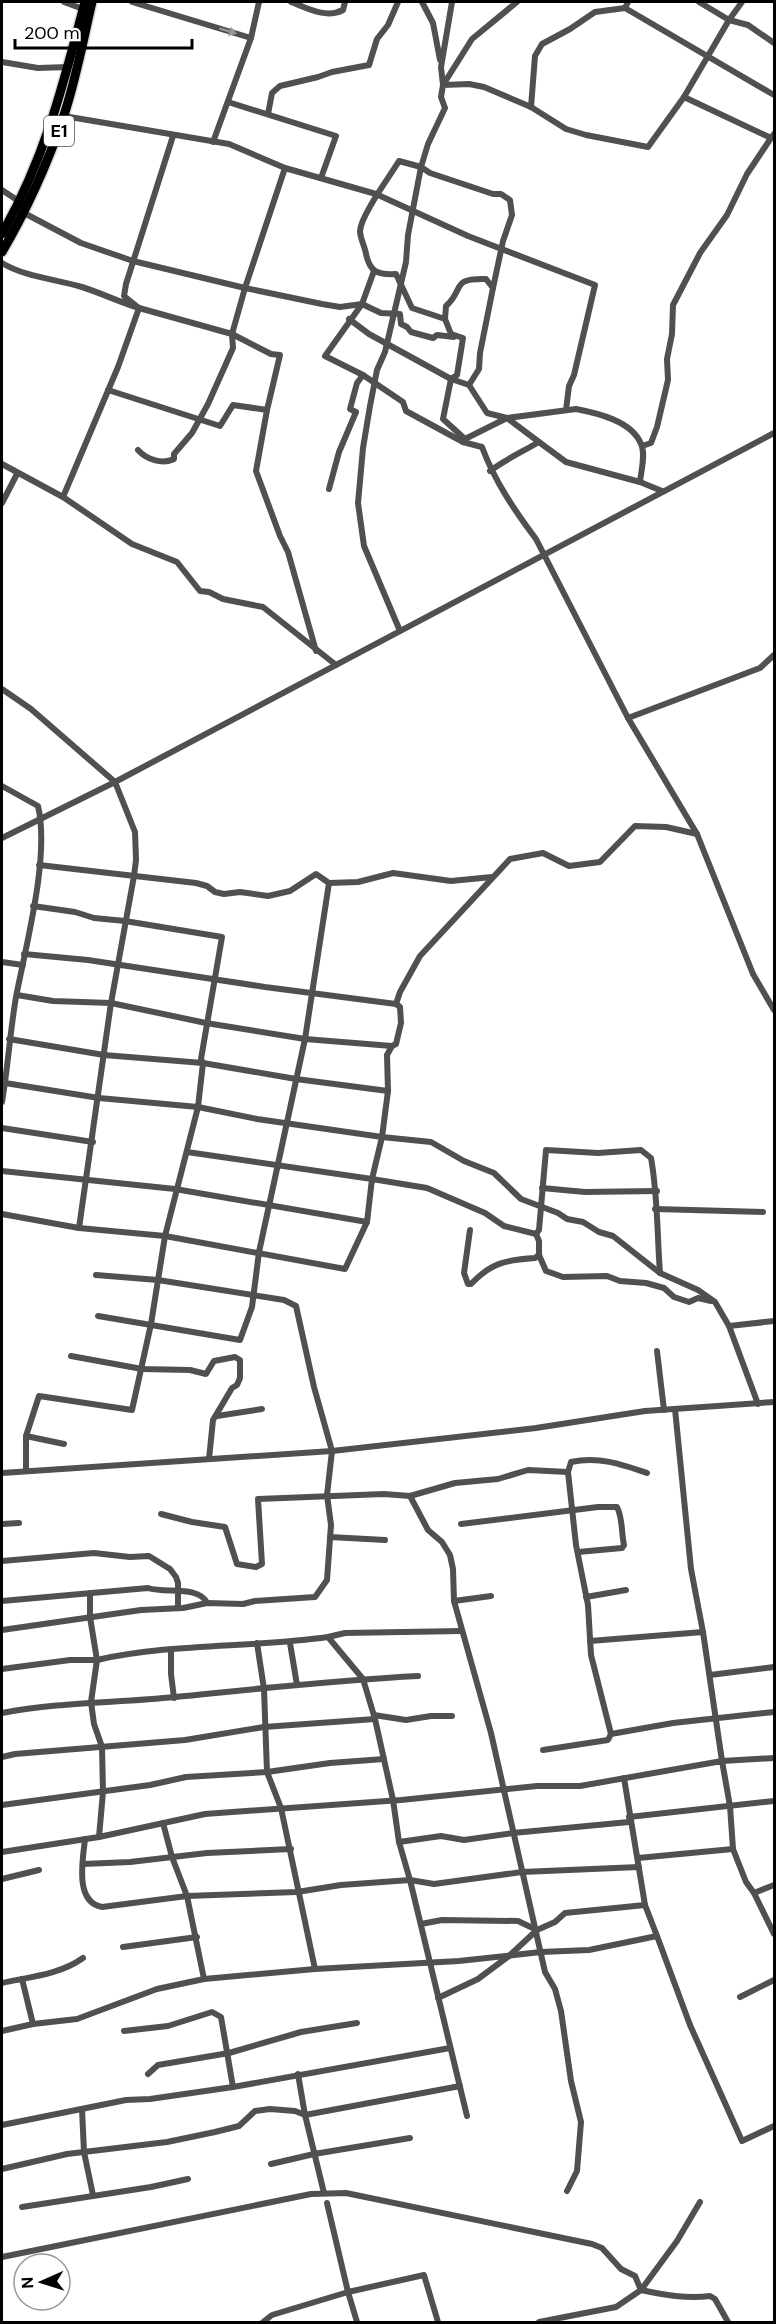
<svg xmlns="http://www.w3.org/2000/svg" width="776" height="2324" font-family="'DM Sans',sans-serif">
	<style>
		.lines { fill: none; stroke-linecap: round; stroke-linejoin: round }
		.highway-casing { stroke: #dbdbdb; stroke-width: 12 }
		.minor { stroke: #505050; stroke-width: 6 }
		.highway { stroke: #000; stroke-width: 9 }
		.oneway { fill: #969696 }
		.labels { text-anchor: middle; stroke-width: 5; stroke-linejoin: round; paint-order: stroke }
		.shield { fill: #fff; stroke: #4c4c4c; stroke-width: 1.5 }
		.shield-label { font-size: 18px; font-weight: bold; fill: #000 }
	</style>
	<rect width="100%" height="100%" fill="#fff"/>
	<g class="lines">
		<defs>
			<g id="highway">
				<path d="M 2,234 C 45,158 63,86 85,2"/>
				<path d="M 2,252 C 27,209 47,165 63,118 C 76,80 83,40 92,2"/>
			</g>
		</defs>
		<!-- highway casing -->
		<use href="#highway" class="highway-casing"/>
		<!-- minor -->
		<g class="minor">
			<polyline points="64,2 83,9"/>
			<polyline points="132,2 251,38"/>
			<path d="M 291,2 C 307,8 326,19 343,10 L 345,2"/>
			<polyline points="422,2 433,23 440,60"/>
			<polyline points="699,2 729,20 748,25 774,43"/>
			<polyline points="625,8 774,95"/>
			<polyline points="2,62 38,68 68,67"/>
			<polyline points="443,85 469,84 484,87 531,107 566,129 586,135 648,147 684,97 729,20 742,2"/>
			<polyline points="443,85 441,67 452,2"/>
			<polyline points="684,97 771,138 774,134"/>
			<polyline points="228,102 336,136 321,178"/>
			<polyline points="531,107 535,56 542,44 570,29 595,12 625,8 628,2"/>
			<polyline points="268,114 272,93 280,86 318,77 332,72 369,65 377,39 388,25 398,2"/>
			<polyline points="64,116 229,144 285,168 376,194 468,236 595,285 574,375 569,386 566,410"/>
			<polyline points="213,142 251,38 259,2"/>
			<polyline points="2,190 20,202"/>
			<polyline points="24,213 81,243 133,261 245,288 322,304 340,307 362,304 381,313 400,314 401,324 407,327 411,332 433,338 437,335 454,337"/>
			<path d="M 2,263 C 25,277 55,279 82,287 C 101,293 119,302 139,308 L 124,296 L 126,284 L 173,136"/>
			<polyline points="349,319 369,334 451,379 469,385 487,413 507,418 539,442"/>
			<path d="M 445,319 L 412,308 L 396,274 C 377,275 370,272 366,254 C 365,247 360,238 360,231 C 361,215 390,176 399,161 L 421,167 L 430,173 L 493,194 L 501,194 L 510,200 L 512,215 L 503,241 L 493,288"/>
			<polyline points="363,375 403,402 406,411 463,442"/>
			<path d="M 469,385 L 479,369 L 480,353 L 493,288 L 486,279 C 450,278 465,289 446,306 L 445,319 L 451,334 L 463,338 L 457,375 L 451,379 L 443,419 L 465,439 L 463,442 L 482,447 C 495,482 515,511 536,539 L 628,718 L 697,834 L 753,974 L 774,1010"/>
			<polyline points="108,390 220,426 233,405 267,410"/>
			<path d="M 465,439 L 507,418 L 576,409 C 597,413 632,421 641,444 C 646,454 641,471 640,482"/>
			<polyline points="642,446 651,443 657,427 668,380 667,359 672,334 673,305 700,253 727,215 747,174 771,138"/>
			<path d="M 138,450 C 146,459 162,465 174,459 L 174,454 L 192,433 L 208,404 L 233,348 L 232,334 L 245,288 L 285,168"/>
			<polyline points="2,464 63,497 132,544 177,562 200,591 209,592 223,599 263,607 336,665"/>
			<path d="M 490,471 C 506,459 522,452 539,442 L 566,462 L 640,482 L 662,491"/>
			<polyline points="329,489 339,452 356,412 350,409 357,383 363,375 325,356 362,304 374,271"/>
			<polyline points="63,497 118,367 139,308 232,334 271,354 280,355 267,410 256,471 280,536 288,552 316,651"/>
			<polyline points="2,503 17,474"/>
			<polyline points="400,631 364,546 358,503 363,448 370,406 377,370 385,352 406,262 408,235 421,167 428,144 445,108 441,97 443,85 472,39 517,2"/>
			<polyline points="2,689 31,709 115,782 135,832 136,860 134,876 111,1003 79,1228 2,1214"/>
			<polyline points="628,718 760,668 774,655"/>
			<path d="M 2,786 L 38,806 C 50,856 26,945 16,997 C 10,1032 8,1067 2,1102"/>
			<polyline points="2,838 115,782 774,433"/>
			<polyline points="39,865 196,883 207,886 215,892 224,894 240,892 268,896 290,891 316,874 329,883 358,882 393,873 451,881 492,877"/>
			<polyline points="24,954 88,960 265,987 396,1004"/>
			<polyline points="2,962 23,965"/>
			<polyline points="17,995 53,1001 111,1003 206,1023 305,1039 392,1046"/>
			<polyline points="9,1039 104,1055 203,1063 296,1079 388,1091 382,1137 431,1142 464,1161 494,1173 521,1199 558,1213 567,1219 583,1222 599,1232 613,1236 660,1273 698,1290 715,1302 729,1326 758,1404"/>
			<polyline points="5,1083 99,1098 198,1107 257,1119 382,1137 372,1179 187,1152"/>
			<polyline points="388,1091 387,1055 392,1046 396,1044 401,1023 400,1007 396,1004 400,992 420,956 510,859 543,853 569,866 600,862 635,826 666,827 697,834"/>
			<polyline points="2,1128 93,1142"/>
			<polyline points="2,1171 175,1189 367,1222 372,1179 427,1188 485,1213 504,1226 536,1234 539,1241 539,1255 546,1271 563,1277 607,1276 620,1281 646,1283 664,1288 674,1297 689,1302 698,1298 711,1301"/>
			<polyline points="542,1188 585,1192 657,1191"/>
			<polyline points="655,1209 763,1212"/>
			<polyline points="79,1228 165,1236 345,1269 367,1222"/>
			<path d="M 470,1230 L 464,1273 L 468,1284 L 471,1284 C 491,1263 505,1260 535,1258 L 539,1255"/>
			<path d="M 536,1234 L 539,1230 L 546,1150 L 598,1153 L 641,1150 L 651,1158 C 658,1196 657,1235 660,1273"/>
			<polyline points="98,1316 240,1340 252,1307 259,1252 305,1039 329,883"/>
			<polyline points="729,1326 774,1321"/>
			<polyline points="657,1351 664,1410"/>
			<polyline points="71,1356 142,1369 190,1370 206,1374 214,1361 235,1357 240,1360 240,1378 237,1385 232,1388 213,1420 209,1459"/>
			<polyline points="675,1409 691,1569 703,1632"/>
			<polyline points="217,1416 262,1409"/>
			<polyline points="26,1436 64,1444"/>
			<polyline points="26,1471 26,1436 39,1396 132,1410 151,1324 165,1236 198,1107 203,1063 201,1059 222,937 125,921 94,918 75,912 33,906"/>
			<polyline points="2,1473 332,1451 536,1428 645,1411 774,1402"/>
			<polyline points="410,1496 428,1530 442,1542 450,1555 453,1569 454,1601 491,1733 545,1972 555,1989 561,2011 571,2081 581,2122 577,2171 567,2191"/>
			<polyline points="161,1514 192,1522 225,1527 237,1564 256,1567 262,1564 258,1499 384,1494 410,1496 455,1483 498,1479 528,1470 568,1472"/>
			<polyline points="2,1524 19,1523"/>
			<path d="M 461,1524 L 598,1507 L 617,1507 C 623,1519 621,1531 624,1545 L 622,1548 L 578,1552"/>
			<polyline points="330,1537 385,1540"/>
			<polyline points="2,1561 94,1553 130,1557 149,1556 170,1569 176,1577 178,1583 178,1608"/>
			<polyline points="90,1593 90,1617 97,1660 91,1702 94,1724 102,1747 103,1792 99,1837"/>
			<polyline points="586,1597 626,1590"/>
			<path d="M 2,1601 L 148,1588 C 165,1594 199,1585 207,1603"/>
			<polyline points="454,1601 491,1596"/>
			<polyline points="2,1630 141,1610 183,1608 207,1603 243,1604 255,1601 315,1597 327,1580 331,1525 327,1495 332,1451 314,1387 296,1306 284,1300 158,1280 96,1275"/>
			<polyline points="328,1637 345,1633 461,1631"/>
			<polyline points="590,1641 703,1632 722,1761 774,1758"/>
			<polyline points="257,1643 264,1689 267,1772 281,1808 315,1969"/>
			<polyline points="290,1643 297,1685"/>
			<polyline points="171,1651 171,1674 174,1698"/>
			<path d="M 2,1669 L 70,1660 L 97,1660 C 172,1643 251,1648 328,1637 L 363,1679 L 375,1719 L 393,1800 L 399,1842 L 410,1880 L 467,2116"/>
			<polyline points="710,1675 774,1667"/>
			<path d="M 2,1713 C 59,1702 117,1703 175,1697 C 256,1689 337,1680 418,1676"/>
			<polyline points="374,1715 406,1720 431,1716 452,1716"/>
			<path d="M 611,1734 L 591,1655 L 588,1605 L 576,1545 L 568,1472 L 571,1462 C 598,1456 621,1464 647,1473"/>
			<polyline points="543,1750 608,1740 611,1734 673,1723 774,1712"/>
			<polyline points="2,1757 15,1754 185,1740 264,1727 375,1719"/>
			<polyline points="624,1778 645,1905 657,1936"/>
			<polyline points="2,1805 150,1785 186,1777 267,1772 330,1763 384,1759"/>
			<polyline points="629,1817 774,1801"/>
			<polyline points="163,1823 172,1857 187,1896 204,1979"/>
			<path d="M 85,1839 C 83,1859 74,1902 102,1907 L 187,1896 L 297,1892 L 341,1885 L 410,1880 L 434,1884 L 522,1872 L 639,1867"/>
			<polyline points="399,1842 441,1836 464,1840 513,1833 629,1822"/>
			<polyline points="2,1852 99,1837 205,1814 401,1800 537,1786 580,1786 722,1761 730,1806 733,1849 746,1882 754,1893 774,1934"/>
			<polyline points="638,1858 733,1849"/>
			<polyline points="83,1864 130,1862 207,1853 291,1849"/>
			<polyline points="2,1879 39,1870"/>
			<polyline points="754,1893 774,1885"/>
			<polyline points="421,1924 442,1920 518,1921 537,1930"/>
			<polyline points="123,1947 197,1937"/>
			<polyline points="22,1979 33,2024"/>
			<path d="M 2,1983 C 29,1977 59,1975 83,1958"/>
			<polyline points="740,1997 774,1980"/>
			<polyline points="438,1998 478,1979 509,1956 537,1930 555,1922 565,1913 645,1905"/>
			<polyline points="2,2031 33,2024 77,2019 157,1989 204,1979 315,1969 459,1961 541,1952 589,1950 657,1936 690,2025 742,2141 774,2126"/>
			<polyline points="124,2031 168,2026 212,2012 221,2017 233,2087"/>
			<polyline points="148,2074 158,2065 229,2053 301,2032 357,2023"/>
			<polyline points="298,2074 305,2115 324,2193"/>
			<polyline points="82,2109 84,2152 93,2195"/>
			<polyline points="2,2125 126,2100 150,2099 233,2087 450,2048"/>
			<polyline points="271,2164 314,2154 410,2138"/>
			<polyline points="2,2169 67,2154 167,2142 215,2132 239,2126 255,2111 270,2109 295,2111 305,2115 460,2086"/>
			<polyline points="327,2203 348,2292 424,2275 438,2322"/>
			<polyline points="22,2207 151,2187 188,2179"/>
			<path d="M 2,2257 L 311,2194 L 346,2193 L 592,2244 L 602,2248 L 621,2269 L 635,2276 L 641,2290 C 664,2295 687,2299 710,2296 L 715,2299 L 728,2322"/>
			<polyline points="263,2322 272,2315 348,2292 357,2322"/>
			<polyline points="539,2322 616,2307 641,2290 677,2241 700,2202"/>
		</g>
		<!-- highway -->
		<use href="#highway" class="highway"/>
	</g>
	<!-- one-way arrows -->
	<defs><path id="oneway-solid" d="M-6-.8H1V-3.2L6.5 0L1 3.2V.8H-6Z" transform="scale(1.5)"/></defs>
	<use class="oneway" href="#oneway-solid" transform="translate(228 31) rotate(17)"/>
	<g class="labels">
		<!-- shield labels -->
		<rect class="shield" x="44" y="116" width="30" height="30" rx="4.5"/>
		<g class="shield-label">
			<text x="59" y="137">E1</text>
		</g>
	</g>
	<!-- border -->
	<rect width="776" height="2324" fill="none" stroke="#000000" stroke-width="6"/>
	<!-- north arrow -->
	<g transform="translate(42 2282) rotate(267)"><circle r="28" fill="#ffffff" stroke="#999999" stroke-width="1.5"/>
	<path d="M0-4.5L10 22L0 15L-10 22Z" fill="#000000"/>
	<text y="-9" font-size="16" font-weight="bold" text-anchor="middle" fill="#000000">N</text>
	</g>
	<!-- scale -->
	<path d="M15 39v9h177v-9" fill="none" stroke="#000000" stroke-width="3"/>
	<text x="24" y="39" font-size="18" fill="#000000" stroke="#ffffff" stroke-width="4.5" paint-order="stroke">200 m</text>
</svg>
